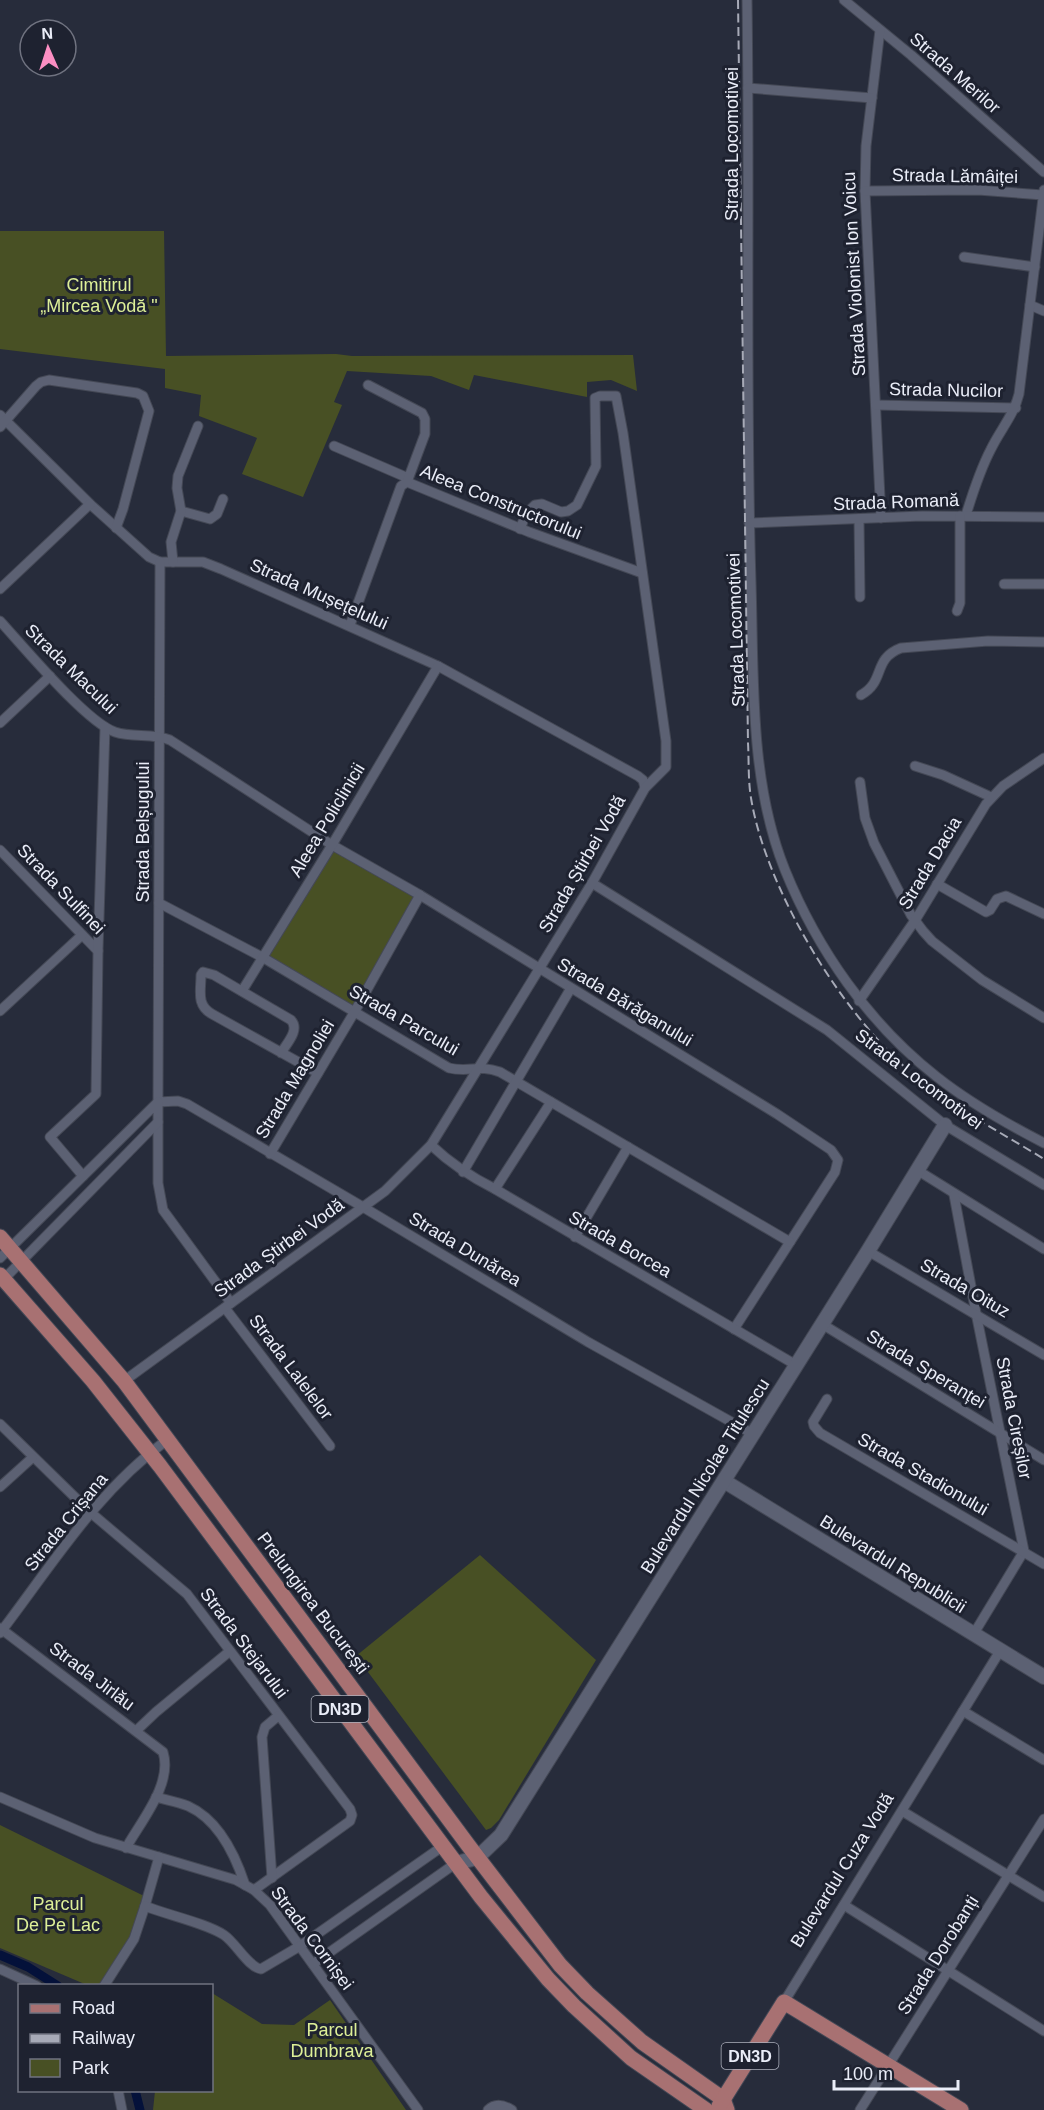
<svg xmlns="http://www.w3.org/2000/svg" width="1044" height="2110" font-family="Arial,sans-serif">
	<style>
		.green { fill: #485024 }
		.lines { fill: none; stroke-linecap: round; stroke-linejoin: round }
		.canal { stroke: #04113a; stroke-width: 9 }
		.minor-casing { stroke: #444855; stroke-width: 11 }
		.secondary-casing { stroke: #444855; stroke-width: 16 }
		.primary-casing { stroke: #444855; stroke-width: 17 }
		.minor { stroke: #5c6173; stroke-width: 9 }
		.secondary { stroke: #5c6173; stroke-width: 14 }
		.primary { stroke: #a87172; stroke-width: 15 }
		.rail { stroke: #a7aab7; stroke-width: 2; stroke-dasharray: 9 4.5; stroke-linecap: butt }
		.labels { text-anchor: middle; stroke-width: 6; stroke-linejoin: round; paint-order: stroke }
		.shield { fill: #1e2230; stroke: #adb0bc; stroke-width: 1.5 }
		.shield-label { font-size: 16px; font-weight: bold; fill: #eaedf8 }
		.street-label { font-size: 18px; fill: #eaedf8; stroke: #1e2230 }
		.park-label { font-size: 18px; fill: #ddef97; stroke: #1e2230 }
	</style>
	<rect width="100%" height="100%" fill="#272c3b"/>
	<!-- green -->
	<g class="green">
		<polygon points="0,231 164,231 166,356 336,354 352,356 633,355 637,391 611,380 587,382 587,397 474,375 469,390 431,376 347,371 334,402 342,405 303,497 242,474 257,438 199,416 201,395 165,388 165,369 0,349"/>
		<polygon points="332,845 420,895 355,1011 262,957"/>
		<polygon points="480,1555 596,1660 499,1820 491,1828 486,1830 356,1656"/>
		<polygon points="0,1825 144,1896 131,1938 100,1985 87,1985 0,1948"/>
		<polygon points="212,1993 262,2024 294,2025 330,2000 406,2110 153,2110 155,2091 212,2090"/>
	</g>
	<g class="lines">
		<!-- canal -->
		<g class="canal">
			<polyline points="0,1955 28,1967 58,1986"/>
			<polyline points="135,2090 140,2110"/>
		</g>
		<defs>
			<g id="minor">
				<path d="M 747,0 C 750,194 745,388 751,582 C 754,676 749,781 785,870 C 817,949 869,1024 937,1077 C 970,1103 1007,1124 1044,1143"/>
				<polyline points="844,0 911,55 1044,172"/>
				<polyline points="880,30 866,146 865,191 881,518"/>
				<polyline points="748,88 872,98"/>
				<polyline points="865,191 978,190 1043,195"/>
				<polyline points="964,257 1035,267"/>
				<polyline points="1030,305 1044,311"/>
				<polyline points="876,405 1016,408"/>
				<polyline points="0,415 90,504 149,557 160,562 203,562 221,569 438,666 638,776 643,780 645,788"/>
				<polyline points="0,427 36,386 41,382 49,380 137,393 143,396 149,411 123,509 116,528"/>
				<polyline points="334,446 408,478"/>
				<polyline points="407,482 529,532 642,573"/>
				<polyline points="181,511 210,519 217,514 223,499"/>
				<path d="M 966,515 C 973,492 980,470 991,449 C 1000,430 1014,415 1019,394 L 1044,190"/>
				<polyline points="859,519 860,597"/>
				<polyline points="749,523 922,516 1044,517"/>
				<polyline points="160,562 158,1102 178,1101 187,1104 363,1207 588,1342 753,1434"/>
				<polyline points="173,562 171,542 181,511 177,488 178,476 198,426"/>
				<polyline points="1004,584 1044,584"/>
				<polyline points="0,589 90,504"/>
				<polyline points="957,611 960,603 960,516"/>
				<path d="M 0,621 C 23,646 86,722 115,732 C 133,738 152,733 170,740 L 332,845 L 420,895 L 777,1114 L 831,1150 L 838,1160 L 835,1172 L 734,1329"/>
				<polyline points="350,625 401,486 407,482 425,434 425,419 422,413 368,385"/>
				<path d="M 861,695 C 886,681 872,659 901,648 L 988,641 L 1044,642"/>
				<polyline points="0,723 50,676"/>
				<polyline points="915,766 943,775 991,797"/>
				<polyline points="860,782 865,818 874,843 911,915 923,931 932,941 982,980 1044,1018"/>
				<polyline points="0,850 98,951"/>
				<polyline points="592,883 827,1030 945,1125 1044,1185"/>
				<polyline points="937,884 986,912 990,910 997,899 1006,896 1044,914"/>
				<path d="M 159,903 L 262,957 L 449,1068 C 470,1073 478,1064 500,1072 L 790,1242"/>
				<polyline points="242,991 332,845 438,666"/>
				<polyline points="859,1001 916,919 986,804 1003,786 1044,758"/>
				<polyline points="0,1011 82,935"/>
				<path d="M 281,1053 C 287,1043 300,1030 291,1020 L 214,975 L 203,972 L 201,975 C 201,991 196,1005 212,1014 L 318,1073"/>
				<path d="M 431,1145 C 451,1164 471,1177 495,1189 L 796,1365"/>
				<polyline points="270,1154 355,1011 420,895"/>
				<polyline points="917,1170 1044,1249"/>
				<polyline points="463,1172 571,988"/>
				<polyline points="83,1176 50,1137 96,1094 98,951 105,727"/>
				<polyline points="495,1189 551,1102"/>
				<polyline points="954,1195 976,1313 1024,1551 973,1635"/>
				<polyline points="575,1237 628,1147"/>
				<polyline points="868,1251 1044,1355"/>
				<polyline points="0,1258 158,1102 158,1183 163,1210 231,1303"/>
				<polyline points="2,1281 158,1122"/>
				<polyline points="225,1308 330,1446"/>
				<polyline points="822,1324 1044,1460"/>
				<polyline points="124,1381 385,1191 431,1145 592,883 645,788 666,767 666,741 623,433 616,396 600,396 595,398 596,466 577,505 568,511 561,512 542,504 535,505 526,514 520,529"/>
				<polyline points="827,1399 813,1422 814,1426 820,1433 1044,1564"/>
				<polyline points="0,1424 90,1512 187,1594 350,1809 352,1815 350,1821 254,1890"/>
				<polyline points="0,1487 32,1458"/>
				<path d="M 0,1628 L 163,1752 C 173,1784 141,1821 126,1848"/>
				<path d="M 0,1633 C 52,1565 97,1491 167,1440"/>
				<polyline points="963,1711 1044,1760"/>
				<polyline points="137,1730 156,1712 230,1651"/>
				<polyline points="0,1797 95,1838 236,1880 254,1890 270,1905 418,2110"/>
				<path d="M 156,1797 C 166,1800 178,1802 188,1806 C 219,1820 235,1854 245,1885"/>
				<polyline points="902,1811 1044,1897"/>
				<path d="M 159,1857 L 145,1906 C 167,1915 206,1923 224,1935 C 236,1943 248,1967 261,1969 L 300,1946 L 443,1846"/>
				<polyline points="272,1878 262,1737 265,1727 278,1716"/>
				<polyline points="844,1905 1044,2031"/>
				<polyline points="313,1964 456,1863"/>
				<polyline points="0,1969 37,1986"/>
				<polyline points="104,1986 134,1939 145,1906"/>
				<polyline points="784,2002 1000,1651"/>
				<polyline points="118,2090 122,2110"/>
				<path d="M 488,2110 C 495,2103 504,2105 512,2110"/>
				<polyline points="860,2110 1044,1819"/>
			</g>
			<g id="secondary">
				<polyline points="724,1481 1044,1677"/>
				<polyline points="456,1863 477,1858 501,1835 868,1251 945,1125"/>
			</g>
			<g id="primary">
				<polyline points="0,1237 124,1381 468,1845 560,1965 587,1993 642,2042 723,2099 727,2110"/>
				<polyline points="0,1275 93,1381 160,1466 481,1897 548,1979 574,2006 631,2058 706,2110"/>
				<polyline points="719,2106 784,2002 961,2110"/>
			</g>
		</defs>
		<!-- minor casing -->
		<use href="#minor" class="minor-casing"/>
		<!-- secondary casing -->
		<use href="#secondary" class="secondary-casing"/>
		<!-- primary casing -->
		<use href="#primary" class="primary-casing"/>
		<!-- minor -->
		<use href="#minor" class="minor"/>
		<!-- secondary -->
		<use href="#secondary" class="secondary"/>
		<!-- primary -->
		<use href="#primary" class="primary"/>
		<!-- rail -->
		<path class="rail" d="M 738,0 L 748,743 C 749,761 748,780 751,798 C 766,890 843,1016 914,1075 C 954,1108 1000,1132 1044,1159"/>
	</g>
	<g class="labels">
		<!-- shield labels -->
		<g class="shield">
			<rect x="311.5" y="1696" width="57" height="26" rx="4.5"/>
			<rect x="721.5" y="2043" width="57" height="26" rx="4.5"/>
		</g>
		<g class="shield-label">
			<text x="340" y="1715">DN3D</text>
			<text x="750" y="2062">DN3D</text>
		</g>
		<!-- street labels -->
		<g class="street-label">
			<text transform="translate(955 73) rotate(41)" y="6">Strada Merilor</text>
			<text transform="translate(732 144) rotate(-90)" y="6">Strada Locomotivei</text>
			<text transform="translate(955 176) rotate(1)" y="6">Strada Lămâiței</text>
			<text transform="translate(854 274) rotate(-93)" y="6">Strada Violonist Ion Voicu</text>
			<text transform="translate(946 390) rotate(1)" y="6">Strada Nucilor</text>
			<text transform="translate(501 502) rotate(22)" y="6">Aleea Constructorului</text>
			<text transform="translate(896 502) rotate(-2)" y="6">Strada Romană</text>
			<text transform="translate(319 594) rotate(24)" y="6">Strada Mușețelului</text>
			<text transform="translate(736 630) rotate(-92)" y="6">Strada Locomotivei</text>
			<text transform="translate(71 669) rotate(44)" y="6">Strada Macului</text>
			<text transform="translate(327 820) rotate(-59)" y="6">Aleea Policlinicii</text>
			<text transform="translate(143 832) rotate(-90)" y="6">Strada Belșugului</text>
			<text transform="translate(930 863) rotate(-59)" y="6">Strada Dacia</text>
			<text transform="translate(582 864) rotate(-60)" y="6">Strada Știrbei Vodă</text>
			<text transform="translate(61 889) rotate(46)" y="6">Strada Sulfinei</text>
			<text transform="translate(625 1002) rotate(31)" y="6">Strada Bărăganului</text>
			<text transform="translate(404 1020) rotate(30)" y="6">Strada Parcului</text>
			<text transform="translate(295 1079) rotate(-59)" y="6">Strada Magnoliei</text>
			<text transform="translate(919 1079) rotate(37)" y="6">Strada Locomotivei</text>
			<text transform="translate(620 1244) rotate(30)" y="6">Strada Borcea</text>
			<text transform="translate(279 1248) rotate(-36)" y="6">Strada Știrbei Vodă</text>
			<text transform="translate(465 1249) rotate(31)" y="6">Strada Dunărea</text>
			<text transform="translate(965 1288) rotate(30)" y="6">Strada Oituz</text>
			<text transform="translate(291 1367) rotate(53)" y="6">Strada Lalelelor</text>
			<text transform="translate(926 1369) rotate(31)" y="6">Strada Speranței</text>
			<text transform="translate(1014 1418) rotate(79)" y="6">Strada Cireșilor</text>
			<text transform="translate(923 1474) rotate(30)" y="6">Strada Stadionului</text>
			<text transform="translate(705 1476) rotate(-58)" y="6">Bulevardul Nicolae Titulescu</text>
			<text transform="translate(66 1522) rotate(-51)" y="6">Strada Crișana</text>
			<text transform="translate(893 1564) rotate(32)" y="6">Bulevardul Republicii</text>
			<text transform="translate(313 1603) rotate(53)" y="6">Prelungirea București</text>
			<text transform="translate(244 1643) rotate(53)" y="6">Strada Stejarului</text>
			<text transform="translate(92 1676) rotate(37)" y="6">Strada Jirlău</text>
			<text transform="translate(842 1870) rotate(-58)" y="6">Bulevardul Cuza Vodă</text>
			<text transform="translate(312 1938) rotate(53)" y="6">Strada Cornișei</text>
			<text transform="translate(938 1955) rotate(-58)" y="6">Strada Dorobanți</text>
		</g>
		<!-- park labels -->
		<g class="park-label">
			<text x="99" y="291">Cimitirul<tspan x="99" dy="21">„Mircea Vodă "</tspan></text>
			<text x="58" y="1910">Parcul<tspan x="58" dy="21">De Pe Lac</tspan></text>
			<text x="332" y="2036">Parcul<tspan x="332" dy="21">Dumbrava</tspan></text>
		</g>
	</g>
	<!-- legend -->
	<rect x="18" y="1984" width="195" height="108" fill="#1e2230" stroke="#707380" stroke-width="1.5"/>
	<rect x="30" y="2004" width="30" height="9" fill="#a87172" stroke="#707380" stroke-width="1.5"/>
	<text x="72" y="2014" font-size="18" fill="#eaedf8">Road</text>
	<rect x="30" y="2034" width="30" height="9" fill="#a7aab7" stroke="#707380" stroke-width="1.5"/>
	<text x="72" y="2044" font-size="18" fill="#eaedf8">Railway</text>
	<rect x="30" y="2059" width="30" height="18" fill="#485024" stroke="#707380" stroke-width="1.5"/>
	<text x="72" y="2074" font-size="18" fill="#eaedf8">Park</text>
	<!-- north arrow -->
	<g transform="translate(48 48) rotate(357)"><circle r="28" fill="#1e2230" stroke="#707380" stroke-width="1.5"/>
	<path d="M0-4.5L10 22L0 15L-10 22Z" fill="#fc8fc3"/>
	<text y="-9" font-size="16" font-weight="bold" text-anchor="middle" fill="#eaedf8">N</text>
	</g>
	<!-- scale -->
	<path d="M834 2080v9h124v-9" fill="none" stroke="#eaedf8" stroke-width="3"/>
	<text x="843" y="2080" font-size="18" fill="#eaedf8" stroke="#1e2230" stroke-width="4.5" paint-order="stroke">100 m</text>
</svg>
